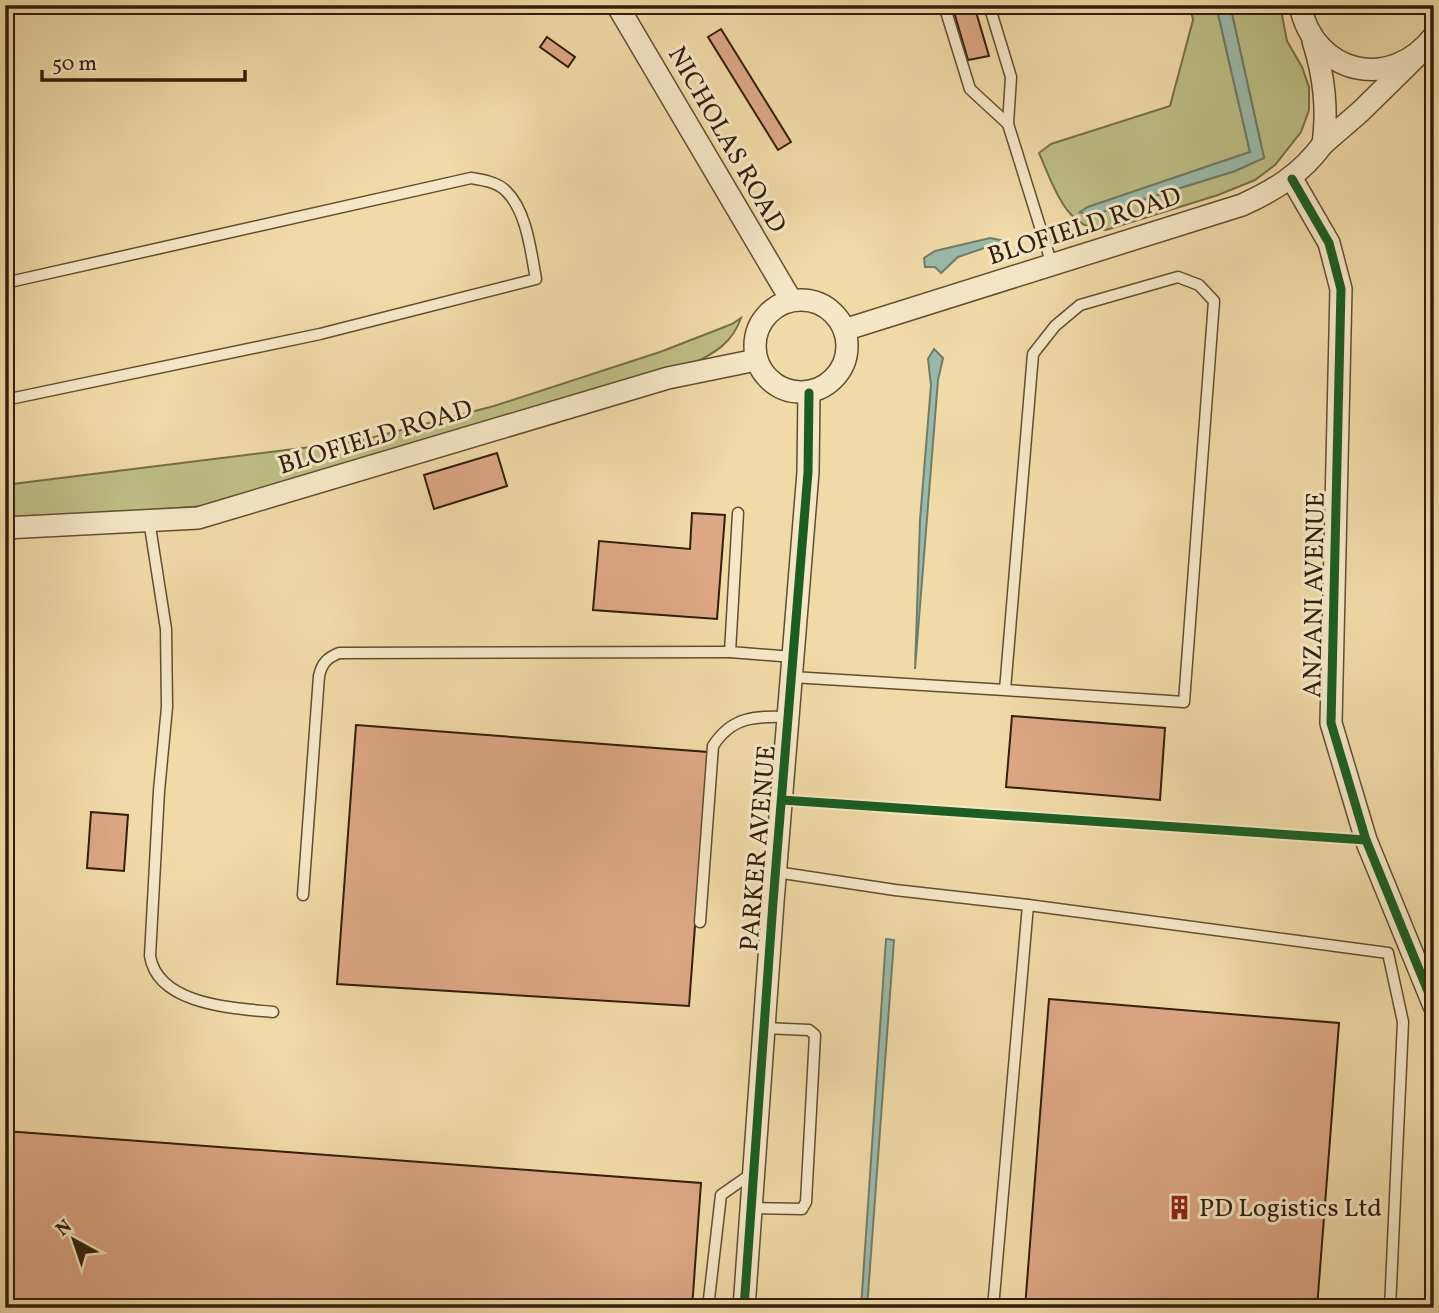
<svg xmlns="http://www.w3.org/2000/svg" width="1439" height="1313" font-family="Vollkorn,serif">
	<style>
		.green { fill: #bdbe84; stroke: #776e48; stroke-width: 2 }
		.water { fill: #9abaaa; stroke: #707c6a; stroke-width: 2 }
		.building { fill: #dda685; stroke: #311e0b; stroke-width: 2 }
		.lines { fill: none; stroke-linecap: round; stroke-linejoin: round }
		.service-casing { stroke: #614d32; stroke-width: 13 }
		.minor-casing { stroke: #614d32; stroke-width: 24 }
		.service { stroke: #f5e7c6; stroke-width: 10 }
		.minor { stroke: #f5e7c6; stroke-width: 21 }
		.cycleway-casing { stroke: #f5e7c6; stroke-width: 13 }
		.cycleway { stroke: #1b5e20; stroke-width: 9 }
		.labels { text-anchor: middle; stroke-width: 6; stroke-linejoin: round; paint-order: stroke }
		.street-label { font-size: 26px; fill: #311e0b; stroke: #f5e7c6 }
		.poi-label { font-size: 26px; fill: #311e0b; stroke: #f5e7c6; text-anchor: start }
	</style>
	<rect width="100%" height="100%" fill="#f0daa7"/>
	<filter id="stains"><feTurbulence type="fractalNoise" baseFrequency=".00286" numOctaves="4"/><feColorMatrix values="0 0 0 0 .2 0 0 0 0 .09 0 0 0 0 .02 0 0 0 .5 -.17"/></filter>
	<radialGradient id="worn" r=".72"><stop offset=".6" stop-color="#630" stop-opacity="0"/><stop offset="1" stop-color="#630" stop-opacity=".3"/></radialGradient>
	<!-- green -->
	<g class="green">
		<path d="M 1190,5 L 1216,5 L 1250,152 L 1088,207 L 1081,212 L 1109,210 L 1235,171 L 1264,158 L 1230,5 L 1280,5 L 1287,41 L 1302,67 L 1309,87 L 1309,110 L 1301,132 L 1275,165 L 1255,180 L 1218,195 L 1106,230 C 1065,230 1053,184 1039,153 L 1051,144 L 1170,106 L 1193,20 Z"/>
		<path d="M 741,318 C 732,343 716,352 693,364 L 217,505 L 103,514 L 5,519 L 5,485 L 359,441 L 494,406 L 660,352 L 732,324 Z"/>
	</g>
	<!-- water -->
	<g class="water">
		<polygon points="1216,5 1230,5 1264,158 1235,171 1109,210 1089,216 1080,212 1088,207 1250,152"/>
		<polygon points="990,238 1005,241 958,257 941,273 935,267 925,267 924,258 935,251"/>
		<polygon points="934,349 943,358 938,380 915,669 920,520 931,385 928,359"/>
		<polygon points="886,939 894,940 867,1308 861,1308"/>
	</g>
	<!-- building -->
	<g class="building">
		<polygon points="974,5 989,56 968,60 954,12"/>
		<polygon points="721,29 791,142 778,150 708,37"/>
		<polygon points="547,37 575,57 568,67 540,47"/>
		<polygon points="497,453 507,486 434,509 424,475"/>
		<polygon points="692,513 725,515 717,619 593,610 599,541 690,549"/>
		<polygon points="1012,716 1165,728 1160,800 1006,787"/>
		<polygon points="356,725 708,752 689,1006 337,984"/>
		<polygon points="91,812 128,815 124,871 87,868"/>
		<polygon points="1049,999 1339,1023 1317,1308 1025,1308"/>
		<polygon points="5,1131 701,1183 692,1308 5,1308"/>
	</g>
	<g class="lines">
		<defs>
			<g id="service">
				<polyline points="944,5 970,89 1008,124"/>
				<polyline points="989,5 1011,77 1008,124 1052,265"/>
				<path d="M 5,283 L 471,178 C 483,180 497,182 506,191 C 527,211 531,253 536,279 L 320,334 L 5,400"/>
				<polyline points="738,513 730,652 793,657"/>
				<path d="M 149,520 L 166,629 L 167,707 L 159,791 L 150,956 C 158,1005 233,1008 273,1012"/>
				<polyline points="792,677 1005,690 1033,354 1055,326 1080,305 1178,277 1199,285 1214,301 1184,702 1005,690"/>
				<polyline points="776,872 895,890 1028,905 1388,953 1403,1022 1390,1308"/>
				<path d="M 303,895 L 319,676 C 322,663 327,658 339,653 L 730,652"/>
				<path d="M 700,922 L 713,746 C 732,716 756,716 789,717"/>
				<polyline points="751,1208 802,1209 806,1202 815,1035 809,1030 764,1028"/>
				<polyline points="708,1308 721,1195 754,1172"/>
				<polyline points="993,1308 1028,905"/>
			</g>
			<g id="minor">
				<polyline points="617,5 791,300"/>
				<path d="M 1300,5 C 1314,75 1391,92 1434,36"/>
				<path d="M 1313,41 C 1324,75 1328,109 1323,144 L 1360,112 L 1419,54"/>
				<polyline points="1292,179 1329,243 1341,289 1331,723 1366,840 1434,1006"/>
				<circle cx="801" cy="346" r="46"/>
				<path d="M 844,330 L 1242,205 C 1275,190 1301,174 1323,144"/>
				<polyline points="5,528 198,518 668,378 756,360"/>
				<polyline points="744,1308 773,902 808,472 809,393"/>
			</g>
		</defs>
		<!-- service casing -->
		<use href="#service" class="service-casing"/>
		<!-- minor casing -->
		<use href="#minor" class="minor-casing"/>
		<!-- service -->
		<use href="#service" class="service"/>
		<!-- minor -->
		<use href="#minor" class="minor"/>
		<defs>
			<g id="cycleway">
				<polyline points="1292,179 1329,243 1341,289 1331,723 1366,840 1434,1006"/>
				<polyline points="782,800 1366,840"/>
				<polyline points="744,1308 773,902 808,472 809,393"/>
			</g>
		</defs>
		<!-- cycleway casing -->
		<use href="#cycleway" class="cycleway-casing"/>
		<!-- cycleway -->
		<use href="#cycleway" class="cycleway"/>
	</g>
	<!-- icons -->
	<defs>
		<symbol id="building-bare" viewBox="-9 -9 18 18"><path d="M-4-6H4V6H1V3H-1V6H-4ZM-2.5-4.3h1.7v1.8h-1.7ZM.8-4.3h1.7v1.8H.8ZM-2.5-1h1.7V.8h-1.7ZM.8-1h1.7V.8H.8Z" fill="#8f2418" stroke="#f5e7c6" stroke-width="2.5" paint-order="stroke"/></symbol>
	</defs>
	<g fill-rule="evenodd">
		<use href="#building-bare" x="1162" y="1190" width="35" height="35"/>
	</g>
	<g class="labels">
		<!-- street labels -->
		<g class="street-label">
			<text transform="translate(728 139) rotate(60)" y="9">NICHOLAS ROAD</text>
			<text transform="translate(1084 225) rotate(-18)" y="9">BLOFIELD ROAD</text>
			<text transform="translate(375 436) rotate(-17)" y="9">BLOFIELD ROAD</text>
			<text transform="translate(1313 595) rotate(-89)" y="9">ANZANI AVENUE</text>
			<text transform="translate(757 848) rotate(-85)" y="9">PARKER AVENUE</text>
		</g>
		<!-- poi labels -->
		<g class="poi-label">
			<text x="1199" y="1216">PD Logistics Ltd</text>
		</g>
	</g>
	<!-- margin -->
	<rect width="1439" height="1313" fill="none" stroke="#f0daa7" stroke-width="28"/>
	<rect x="7" y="7" width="1425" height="1299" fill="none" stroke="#311e0b" stroke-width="3.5"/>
	<rect x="14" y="14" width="1411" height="1285" fill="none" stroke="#311e0b" stroke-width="2"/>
	<!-- north arrow -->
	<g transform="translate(74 1240) rotate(320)" stroke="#f5e7c6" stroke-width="5" paint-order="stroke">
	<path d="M0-5L12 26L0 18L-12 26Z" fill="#311e0b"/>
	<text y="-10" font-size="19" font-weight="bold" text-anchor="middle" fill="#311e0b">N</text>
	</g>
	<!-- scale -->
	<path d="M42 70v10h203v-10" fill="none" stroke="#311e0b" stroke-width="3.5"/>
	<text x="52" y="70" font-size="21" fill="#311e0b" stroke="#f5e7c6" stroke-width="5" paint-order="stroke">50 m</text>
	<rect width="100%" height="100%" filter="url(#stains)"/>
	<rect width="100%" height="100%" fill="url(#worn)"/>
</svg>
